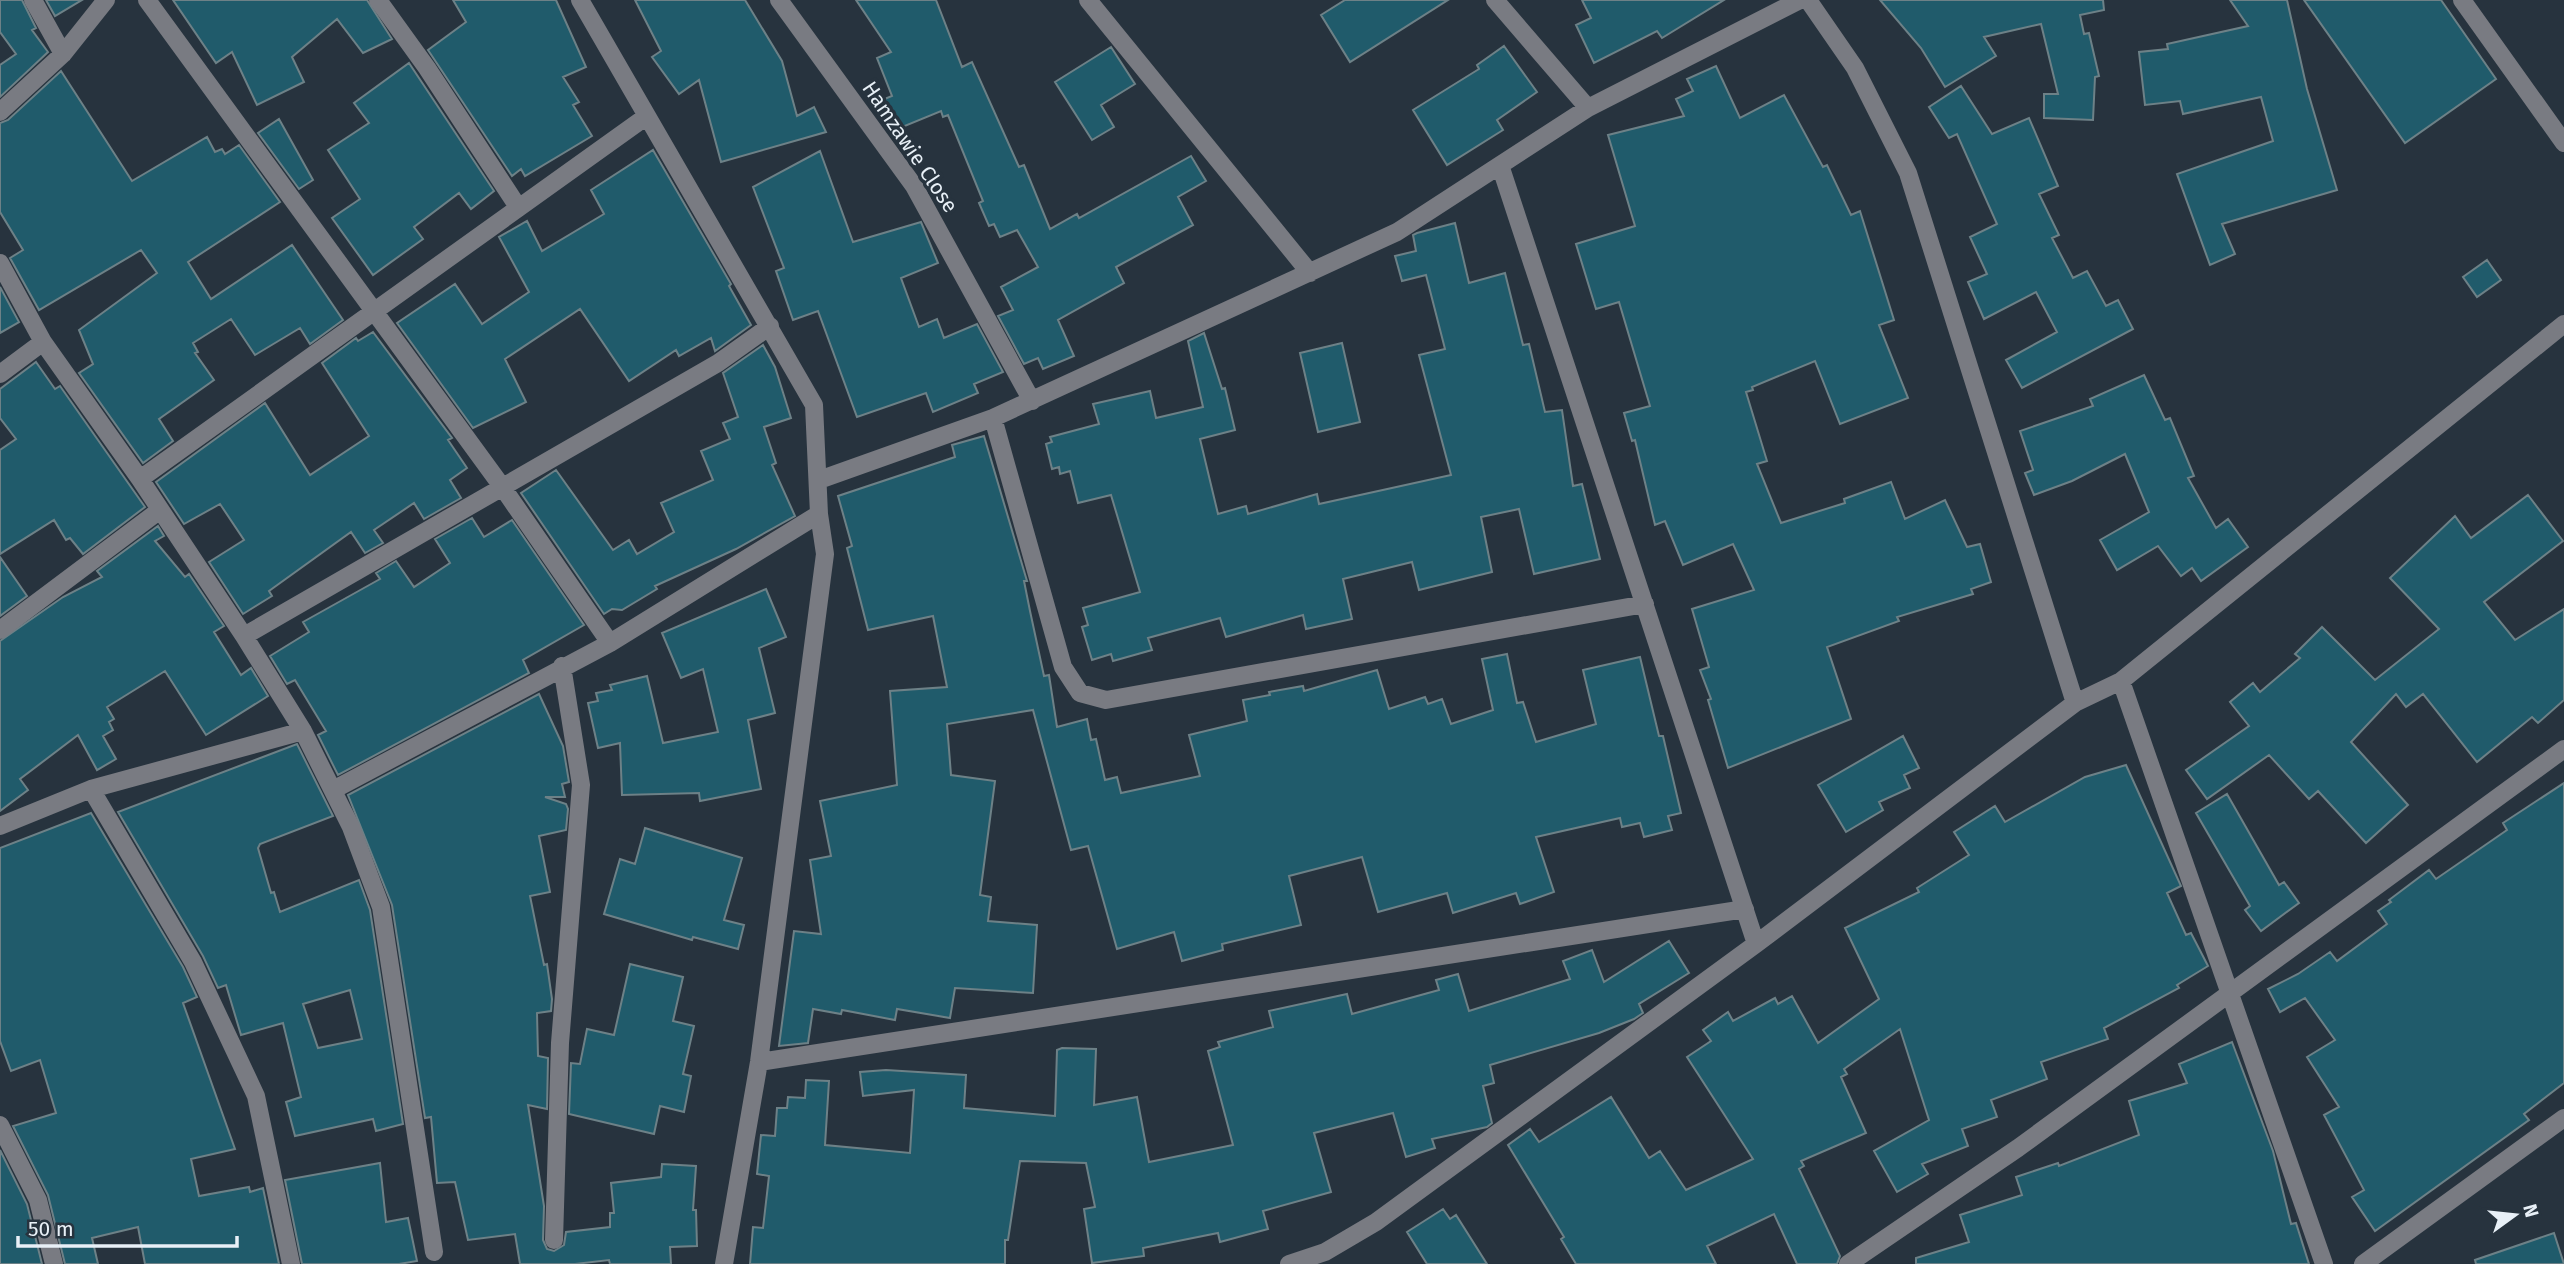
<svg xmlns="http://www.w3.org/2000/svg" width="2564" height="1264" font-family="'Fira Sans',sans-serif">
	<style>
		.building { fill: #205b6b; stroke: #6d8187; stroke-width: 2; fill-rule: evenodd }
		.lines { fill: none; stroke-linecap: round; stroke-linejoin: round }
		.minor { stroke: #797b82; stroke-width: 18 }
		.labels { text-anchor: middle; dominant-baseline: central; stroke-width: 7; stroke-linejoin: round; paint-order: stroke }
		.street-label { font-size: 21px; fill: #e8f0f7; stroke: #27333e }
	</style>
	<rect width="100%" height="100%" fill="#27333e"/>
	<path class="building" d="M0,0H22L36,28L32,30L48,52L0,97V65L16,54L0,32Z
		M46,0H82L55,16Z
		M173,0H367L392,39L363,53L337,19L292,57L304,82L257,105L232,52L216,63Z
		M453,0H556L586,67L563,77L579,102L573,105L592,136L525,176L521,169L512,176L428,50L466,22Z
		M635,0H745L782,61L797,116L814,107L826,132L721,162L699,80L679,94L652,57L661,51Z
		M856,0H936L962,67L972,62L1019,167L1024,165L1050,229L1077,214L1079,218L1191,156L1206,181L1178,197L1193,225L1116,267L1124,283L1058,320L1074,356L1043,369L1038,358L1024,364L998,316L1013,310L1001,287L1038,267L1017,230L1000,237L994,224L989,226L979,203L983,201L948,115L943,117L941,111L895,130L882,100L892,96L877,58L891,52Z
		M1345,0H1448L1350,62L1321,15Z
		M1582,0H1724L1662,38L1657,31L1594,63L1576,25L1591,18Z
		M1880,0H2103L2104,10L2080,15L2084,34L2089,33L2099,76L2095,77L2093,120L2044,118V94H2058L2041,24L1984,37L1996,56L1945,87L1921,48Z
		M2230,0H2287L2307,89L2337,190L2222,224L2235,254L2210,265L2177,174L2273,141L2261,97L2183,114L2180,101L2145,105L2139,52L2168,49L2167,44L2248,26Z
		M2304,0H2441L2496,79L2405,143Z
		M1504,46L1537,92L1497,120L1503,130L1447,165L1413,110L1479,69L1477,65Z
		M1111,47L1135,84L1101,105L1114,127L1092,140L1055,82Z
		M409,63L494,191L471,209L459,193L414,227L423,239L373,275L332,218L360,199L328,150L369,123L354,103Z
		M1716,66L1740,118L1784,95L1823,167L1827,165L1851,215L1860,211L1894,320L1879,325L1908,398L1840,424L1815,361L1752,387L1753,390L1746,392L1767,461L1757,464L1781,523L1845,503L1844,499L1891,482L1905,519L1945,500L1967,547L1980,544L1991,582L1971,589L1973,594L1897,617L1899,621L1827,647L1851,719L1728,768L1708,700L1711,699L1700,670L1709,667L1692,609L1754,590L1733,544L1683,565L1665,521L1655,525L1635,440L1632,441L1624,413L1650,406L1619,302L1596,309L1576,244L1635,226L1608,135L1684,116L1676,99L1693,91L1687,79Z
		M61,71L132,181L207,137L215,152L222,149L225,154L239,145L280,202L188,262L211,299L292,245L343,320L310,344L300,328L255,355L231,319L193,343L198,352L195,353L214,380L159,419L173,441L143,463L79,373L93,364L79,330L157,273L141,250L39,310L10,258L23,250L0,212V123L8,120Z
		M1961,86L1992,134L2029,118L2058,186L2039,194L2059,235L2052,238L2073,278L2087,271L2106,306L2118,300L2133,329L2022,388L2006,360L2057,332L2036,292L1984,319L1968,282L1987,274L1970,237L1997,224L1957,134L1949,138L1929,107Z
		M279,119L313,180L299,189L258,133Z
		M653,150L731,284L729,286L751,325L715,351L711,338L679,356L676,350L629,381L580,309L505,359L526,402L473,428L397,323L455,284L482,324L529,292L499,237L527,221L542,251L604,214L591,190Z
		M820,151L853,242L921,222L938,263L901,278L919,327L937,319L944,338L977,324L1003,372L974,384L978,393L933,412L926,393L857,417L818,311L793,320L776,271L784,268L753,187Z
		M1455,223L1469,283L1505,273L1523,345L1529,344L1545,412L1562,410L1573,486L1582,484L1600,559L1534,574L1519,509L1481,517L1492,572L1419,590L1412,562L1343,579L1352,619L1306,629L1303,615L1226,637L1220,618L1148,638L1152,650L1113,661L1111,654L1092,660L1082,627L1088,625L1083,608L1140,592L1111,495L1078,503L1070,471L1060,474L1059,467L1052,469L1046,444L1052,442L1050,437L1099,424L1093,404L1150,391L1156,418L1203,407L1188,341L1204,333L1222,389L1225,388L1235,430L1200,439L1218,514L1246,506L1248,514L1317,494L1319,504L1451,475L1419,355L1445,349L1426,275L1402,281L1395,256L1416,251L1413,235L1417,233Z
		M2487,260L2501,280L2477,297L2463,277Z
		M0,287L19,322L0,333Z
		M373,332L452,438L448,440L467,468L450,480L461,498L424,519L414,503L374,530L383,543L365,553L351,532L269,591L272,596L243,614L209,562L244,540L220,504L184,524L156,482L265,403L310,475L369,436L322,363L356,338L358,341Z
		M1342,343L1360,422L1318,432L1300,353Z
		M763,345L775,367L791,418L764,427L776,463L772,465L795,516L736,549L655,586L657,589L622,610L612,609L604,614L521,493L556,470L613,550L629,540L637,554L674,532L661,503L713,480L701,451L730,439L723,423L738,417L723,373Z
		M36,362L55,389L60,386L145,507L83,554L70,538L66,540L54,520L0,554V450L16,439L0,418V389Z
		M2144,375L2165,420L2170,418L2194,476L2188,478L2216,528L2228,519L2248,547L2201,581L2192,568L2181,576L2158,546L2117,570L2100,540L2149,512L2125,454L2072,481L2034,495L2025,473L2033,470L2020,431L2093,406L2090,399Z
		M984,436L1027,581H1024L1030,611L1044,676L1049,675L1057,727L1087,719L1091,740L1096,739L1105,780L1117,777L1121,793L1200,776L1189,735L1247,721L1243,700L1270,695L1269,692L1303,686L1304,691L1377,670L1389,709L1425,697L1428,704L1442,699L1451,724L1493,710L1482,659L1507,654L1517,703L1523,702L1536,742L1596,724L1583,670L1640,657L1659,736H1663L1681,813L1668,816L1672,830L1644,837L1640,823L1622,827L1620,818L1536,837L1554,892L1520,904L1516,893L1453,913L1447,893L1378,912L1362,857L1289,876L1301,925L1222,944L1223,950L1182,961L1174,932L1117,949L1088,846L1071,850L1033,710L947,724L951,775L995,781L980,895L991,897L988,921L1037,925L1033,993L955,988L950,1018L897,1009L895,1020L842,1010L841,1014L813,1009L808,1043L779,1046L794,931L821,934L810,860L831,856L820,801L897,785L890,691L947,687L933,616L868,630L847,548L852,546L838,496L955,457L952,445Z
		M2528,495L2563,541L2484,602L2515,640L2564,609V700L2538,723L2532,717L2477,762L2423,694L2406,707L2396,694L2351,742L2408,805L2366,843L2318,791L2309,799L2269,755L2207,799L2186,770L2249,726L2230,702L2253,683L2260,692L2300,658L2295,654L2322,627L2375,680L2439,629L2390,578L2455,516L2471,538Z
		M472,518L484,537L512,520L584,625L523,660L529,673L338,775L318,735L326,731L295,680L287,684L270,656L309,632L303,622L380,579L376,573L396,561L414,587L450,563L435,539Z
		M158,526L164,536L155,541L185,577L189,574L224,626L214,632L241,675L251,668L268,696L206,735L165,671L107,707L114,719L109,722L113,730L103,736L116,759L97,770L78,735L20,779L28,790L0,811V641L63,597L102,577L97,571Z
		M0,557L27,596L0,616Z
		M766,589L786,637L759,648L775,713L748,720L761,789L700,801L699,793L622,795L620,743L598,748L588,703L598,701L596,693L612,690L610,685L647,676L663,743L718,732L703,669L681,678L662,633Z
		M539,694L563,746L569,782L562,784L565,797H545L566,804L568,809L566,830L539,836L550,892L530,896L544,965L547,964L552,999L551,1011L537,1013L538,1056L548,1058L547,1109L528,1105L544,1206L543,1240L547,1249L554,1251L564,1245L566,1232L610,1227V1213H614L611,1183L661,1177L662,1164L696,1166L693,1210H696L697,1246L670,1247L671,1264H610L609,1260L575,1264H520L515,1234L468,1240L455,1182L437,1183L431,1117L425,1118L392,905L348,795Z
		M1903,736L1919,768L1904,775L1910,788L1879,802L1883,810L1846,832L1818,785Z
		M297,744L333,816L260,844L258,848L271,893L274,892L280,912L359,880L370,910L403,1124L376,1131L373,1119L295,1136L286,1102L301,1097L283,1023L241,1035L226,985L218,988L203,956L118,812ZM350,990L362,1039L318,1048L303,1004Z
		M2126,765L2181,886L2167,893L2186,935L2191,933L2208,966L2177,985L2179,988L2104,1028L2108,1039L2041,1062L2047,1079L1991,1100L1997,1117L1962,1129L1968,1146L1922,1164L1928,1174L1897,1192L1874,1151L1929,1120L1900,1029L1844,1069L1847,1074L1841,1077L1866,1133L1801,1161L1804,1166L1799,1169L1840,1256L1837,1264H1797L1774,1214L1707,1246L1716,1264H1576L1561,1239L1564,1237L1508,1145L1530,1129L1539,1142L1611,1097L1649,1158L1660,1151L1686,1190L1753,1159L1687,1057L1711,1041L1703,1030L1728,1012L1733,1021L1775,998L1778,1004L1792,996L1818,1043L1879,999L1845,928L1919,892L1917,888L1969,855L1954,832L1995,806L2005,822L2085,777Z
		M2564,783V1083L2524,1114L2529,1120L2375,1231L2352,1197L2364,1190L2324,1115L2339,1107L2307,1057L2335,1040L2305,998L2280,1012L2268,989L2298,974L2330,952L2337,961L2387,924L2378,911L2391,902L2389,900L2429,870L2436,879L2507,830L2503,823Z
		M2227,794L2279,885L2284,882L2299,903L2261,931L2245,910L2250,906L2196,813Z
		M91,813L183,967L197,997L183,1003L235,1149L191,1159L199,1196L249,1187L250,1192L263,1188L279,1264H145L138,1227L92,1238L98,1264H65L48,1195L13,1126L56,1113L40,1060L11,1071L0,1041V848Z
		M645,828L742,858L724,920L744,925L738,949L693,937L692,940L604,914L620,859L635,864Z
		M1669,941L1689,973L1639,1004L1643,1013L1634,1019L1599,1033L1490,1065L1494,1083L1483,1086L1492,1123L1487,1127L1432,1139L1435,1148L1406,1157L1393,1113L1314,1133L1331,1192L1263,1211L1268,1229L1220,1242L1218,1233L1143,1248L1144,1256L1092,1263L1084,1209L1095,1207L1086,1163L1020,1161L1008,1240H1005V1264H750L753,1227L763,1228L769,1176L757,1174L761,1135L775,1136L777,1108H787L788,1097L805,1098L806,1080L829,1081L825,1145L910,1153L914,1090L863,1096L860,1072L886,1070L966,1075L964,1108L1055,1116L1057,1050L1062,1048L1096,1049L1094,1105L1137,1097L1149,1162L1233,1145L1208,1051L1220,1047L1218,1042L1273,1027L1269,1011L1347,994L1352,1014L1439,990L1436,980L1458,974L1469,1011L1570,979L1563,961L1592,950L1604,982Z
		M630,964L683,977L673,1021L694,1026L683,1074L691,1076L684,1112L660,1106L654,1134L569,1114L571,1063L580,1064L587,1029L614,1035Z
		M2232,1042L2273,1151L2291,1224L2296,1223L2309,1264H1916V1258L1969,1242L1960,1215L2022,1195L2016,1177L2058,1163L2059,1166L2139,1135L2129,1101L2187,1083L2179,1064Z
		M0,1150L27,1204L42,1264H0Z
		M380,1163L386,1222L408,1218L417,1261L399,1264H302L285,1180Z
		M1443,1209L1450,1219L1456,1215L1487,1264H1427L1407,1232Z
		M2554,1233L2564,1264H2476L2475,1260Z"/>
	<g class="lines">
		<path class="minor" d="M33,0L63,54
			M147,0L503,488L610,643
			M378,0L427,68L518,207
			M580,0L814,405L819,514L825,554L759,1062L724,1264
			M779,0L914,186L1032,401
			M1088,0L1310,273
			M1495,0L1588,108
			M1808,0L1855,68L1908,173L2075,703
			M2462,0L2564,143
			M0,112L63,54L106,0
			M1500,165L1756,944
			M0,263L43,342L140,479L244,636L303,731L351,827L381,907L434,1252
			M0,374L43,342
			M993,418L1063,667L1080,693L1106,700L1645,604
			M140,479L647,116
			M819,480L993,418L1397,232L1588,108L1800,0
			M0,630L160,510
			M244,636L718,363L770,326
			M2121,681L2324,1264
			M91,789L193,962L256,1096L291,1264
			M333,790L610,643L819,514
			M0,826L91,789L303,731
			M759,1062L1745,909
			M0,1125L38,1200L54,1264
			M554,1240L560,1043L581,785L562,666
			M1289,1264L1325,1252L1376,1222L1756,944L2075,703L2121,681L2564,324
			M1848,1264L2018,1148L2564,749
			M2363,1264L2564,1118"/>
	</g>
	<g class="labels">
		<g class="street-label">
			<text transform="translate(910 147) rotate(56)">Hamzawie Close</text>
		</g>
	</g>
	<g transform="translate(2515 1215) rotate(75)" stroke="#27333e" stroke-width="5" paint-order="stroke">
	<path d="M0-5L12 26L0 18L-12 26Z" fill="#e8f0f7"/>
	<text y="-10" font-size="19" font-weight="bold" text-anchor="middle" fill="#e8f0f7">N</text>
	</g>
	<path d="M18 1236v10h219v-10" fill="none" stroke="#e8f0f7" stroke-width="3.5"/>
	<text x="28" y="1236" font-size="21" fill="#e8f0f7" stroke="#27333e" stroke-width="5" paint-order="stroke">50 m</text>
</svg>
